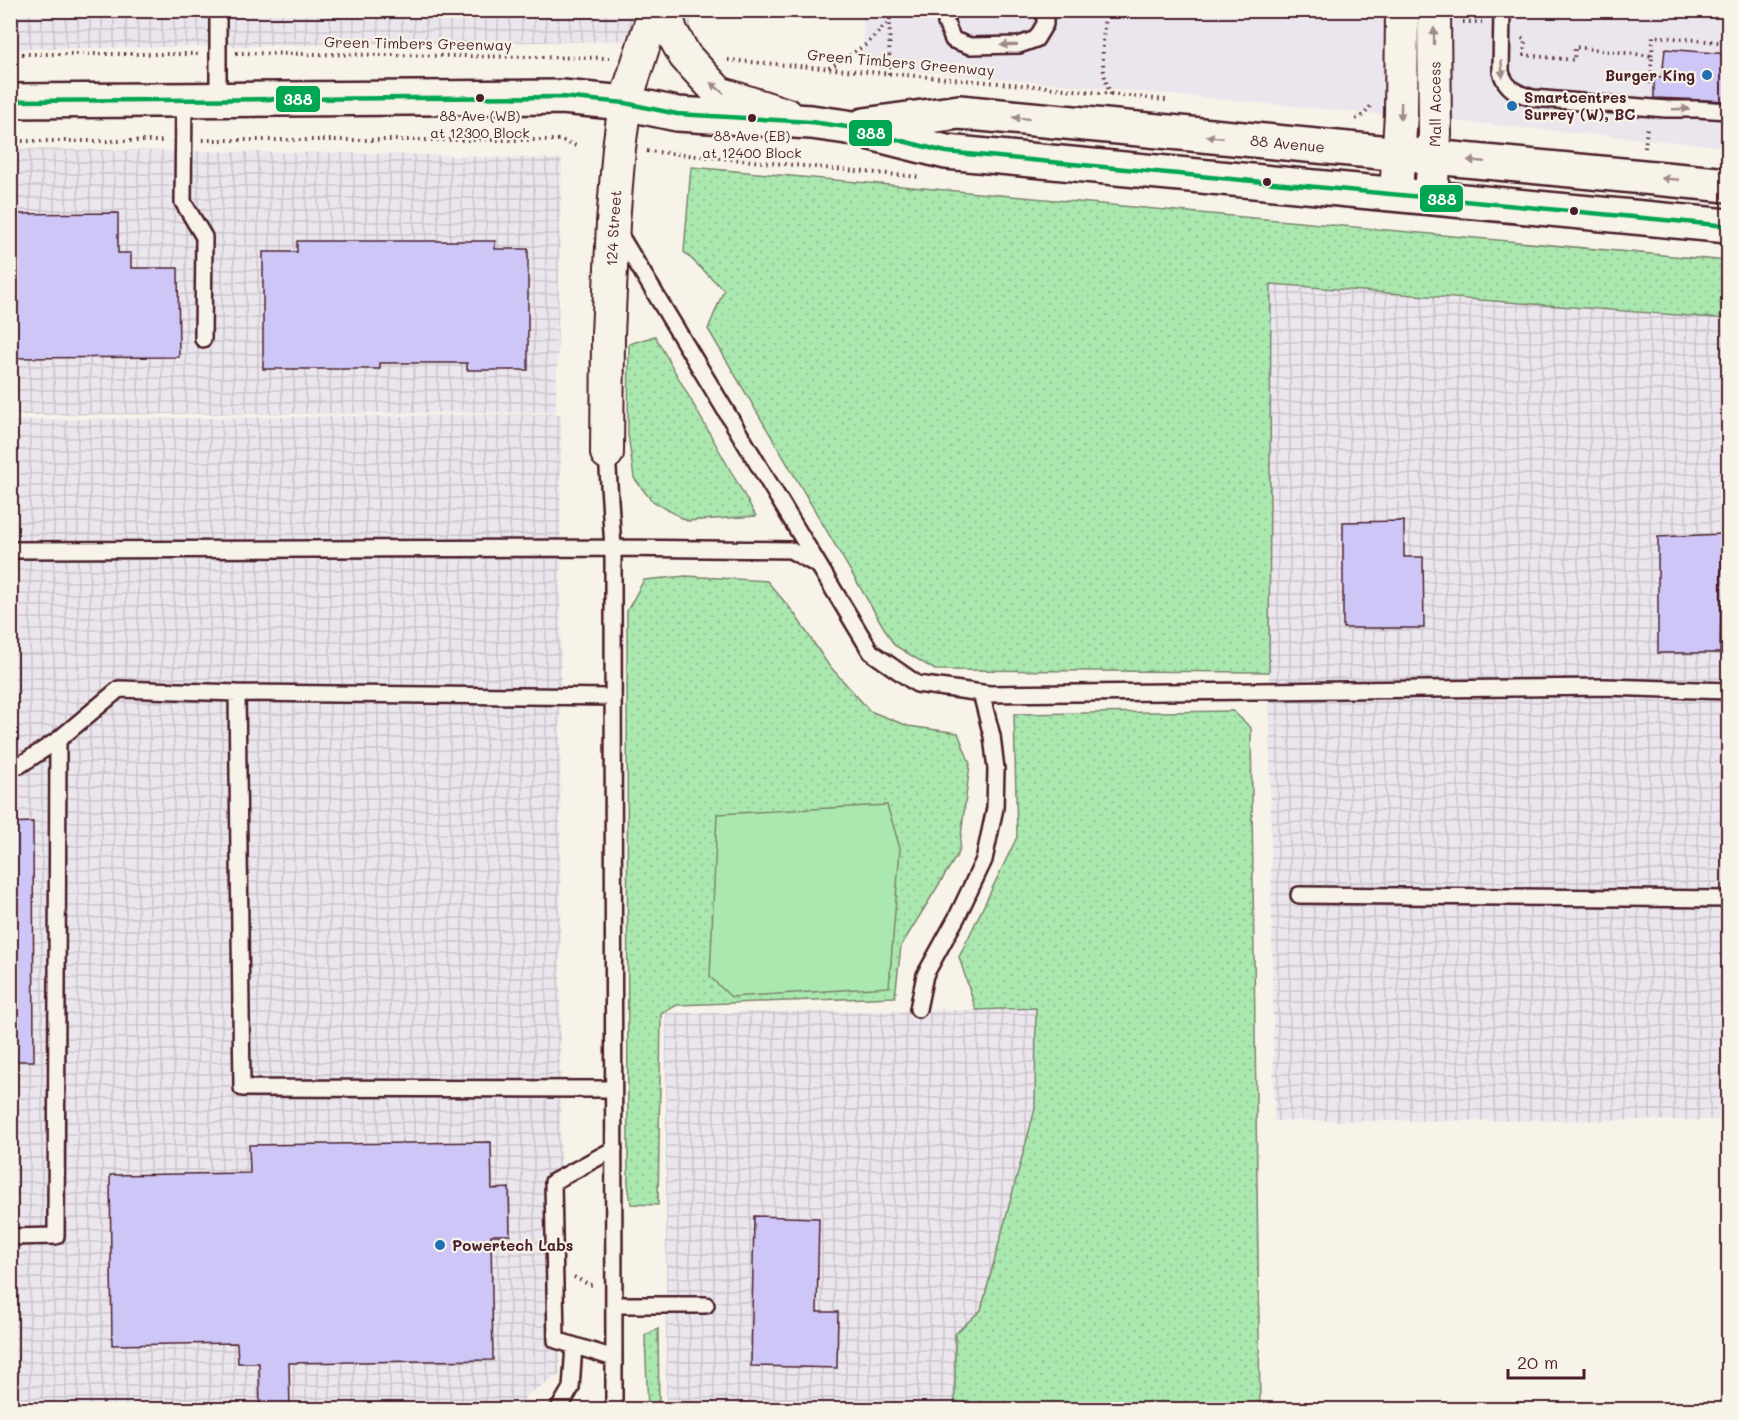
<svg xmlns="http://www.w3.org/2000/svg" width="1739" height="1420" font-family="Mali,sans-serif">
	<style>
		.built { fill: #ebe6ed }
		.industrial { fill: url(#industrial-grid) }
		.grass { fill: url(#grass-dots); stroke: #7a846d; stroke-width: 1.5 }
		.pitch { fill: #aae8af; stroke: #7a846d; stroke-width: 1.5 }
		.building { fill: #cfc6f8; stroke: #4a1f2b; stroke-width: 1.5 }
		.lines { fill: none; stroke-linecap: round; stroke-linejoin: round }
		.lane-casing { stroke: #4a1f2b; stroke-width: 20 }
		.street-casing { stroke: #4a1f2b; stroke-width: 36 }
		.secondary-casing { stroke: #4a1f2b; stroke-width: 38 }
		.path { stroke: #4a1f2b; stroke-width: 4; stroke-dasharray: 1.5 4.5; stroke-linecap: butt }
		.lane { stroke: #f7f3e8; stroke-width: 15 }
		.street { stroke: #f7f3e8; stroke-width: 32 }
		.secondary { stroke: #f7f3e8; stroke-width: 33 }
		.bus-1-casing { stroke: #f7f3e8; stroke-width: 9 }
		.bus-1 { stroke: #00a651; stroke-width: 4.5 }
		.oneway { fill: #a0898a }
		.poi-dot { fill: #1f6fb2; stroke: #f7f3e8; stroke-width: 2 }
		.bus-dot { fill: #4a1f2b; stroke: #f7f3e8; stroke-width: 2 }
		.labels { text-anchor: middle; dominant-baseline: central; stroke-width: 4.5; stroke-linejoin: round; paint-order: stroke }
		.bus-label { font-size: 14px; fill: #4a1f2b; stroke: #f7f3e8 }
		.street-label { font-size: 15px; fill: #4a1f2b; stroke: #f7f3e8 }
		.poi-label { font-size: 15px; font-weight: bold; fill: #4a1f2b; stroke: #f7f3e8; text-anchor: start }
		.line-badge { stroke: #f7f3e8; stroke-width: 2 }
		.badge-label { font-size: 16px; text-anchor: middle; font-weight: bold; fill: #fff }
	</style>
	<defs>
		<pattern id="industrial-grid" width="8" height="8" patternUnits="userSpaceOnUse" patternTransform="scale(1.5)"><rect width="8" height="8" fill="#ebe6ed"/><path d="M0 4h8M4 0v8" fill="none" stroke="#cbc5cb"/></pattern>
		<pattern id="grass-dots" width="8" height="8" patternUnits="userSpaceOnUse" patternTransform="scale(1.5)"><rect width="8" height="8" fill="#aae8af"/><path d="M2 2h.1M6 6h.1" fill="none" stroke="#94c797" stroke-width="1.8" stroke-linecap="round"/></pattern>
	</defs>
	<rect width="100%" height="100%" fill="#f7f3e8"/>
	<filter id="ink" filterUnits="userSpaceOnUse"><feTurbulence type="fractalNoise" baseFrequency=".0167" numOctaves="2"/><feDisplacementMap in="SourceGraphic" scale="12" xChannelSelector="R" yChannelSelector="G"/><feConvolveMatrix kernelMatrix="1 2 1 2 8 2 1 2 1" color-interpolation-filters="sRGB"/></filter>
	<g filter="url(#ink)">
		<path class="built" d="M863,11H1728V147L864,66Z"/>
		<path class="industrial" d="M690,10L692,40L11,49L10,11Z
			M10,149L362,153L562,159L556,412L11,415Z
			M1271,284L1728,319V1120L1274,1121L1269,672Z
			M561,414L560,1375L525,1396V1409H11L10,420Z
			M1036,1008L1035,1109L981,1310L955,1334V1409H666V1013L976,1010Z"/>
		<path class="grass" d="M691,167L1728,261V319L1271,284L1269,672L935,670L894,645L708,329L724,290L684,252Z
			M655,336L756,516L687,521L651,500L634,478L628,434L629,344Z
			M686,576L767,581L794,613L827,663L870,711L908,726L958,733L970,764L959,852L901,946L895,997L677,1005L661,1014L658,1205L631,1204L628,1184L627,611L644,580Z
			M1233,711L1251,728L1260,1409H955V1334L981,1310L1035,1109L1036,1008L976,1010L959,957L1017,837L1014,714Z
			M658,1329L659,1409H648L645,1335Z"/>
		<path class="pitch" d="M887,805L900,848L889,987L731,997L710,977L717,814Z"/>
		<path class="building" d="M1665,49L1728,54V101L1654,98V76L1662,77Z
			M118,213V253H131V268H178L179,357L10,358V214Z
			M297,241H495V249H528V370H467V363H380V369H263V252H297Z
			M1404,521V557H1423L1424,628H1343V522Z
			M1722,534L1720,653H1658V537Z
			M33,822L34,1061H10V823Z
			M491,1142L492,1189L509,1188L510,1235H491L493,1360L289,1363L290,1410H260L259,1363H238L237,1343L112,1345L110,1175L250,1173L249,1145Z
			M754,1216L819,1218L817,1312H838L837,1368L751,1366Z"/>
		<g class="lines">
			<g class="lane-casing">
				<path id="lane" d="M218,10V100
					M946,10V23L953,40L970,46L1019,45L1036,39L1045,24V10
					M1502,10L1501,72C1506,89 1518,94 1533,98L1666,109H1697L1728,111
					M184,101L183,202L204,237L203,339
					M618,232L871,652L917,684L989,694L1606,687L1728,691
					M607,453L613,548L614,1410
					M10,550L613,548L790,550L819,566
					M613,697L237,693L242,1088L613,1089
					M10,766L20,765L58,740L119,689L237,693
					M1299,895L1728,899
					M918,1009L925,975L957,917L984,860L995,808L996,769L992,736L981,693
					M614,1149L553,1182L556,1340L614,1358
					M10,1237L56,1236L58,740
					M614,1305H706
					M558,1410L571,1388L574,1346"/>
			</g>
			<g class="street-casing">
				<g id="street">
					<path d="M665,10L671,31L685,56L719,93L787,115"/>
					<path d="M1396,194L1401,114L1402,10"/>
					<path id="s1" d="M1431,197L1435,133L1434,10"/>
					<path id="s2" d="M607,453L608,335L613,223L619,148L625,103L655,10"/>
				</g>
			</g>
			<g class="secondary-casing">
				<g id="secondary">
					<path d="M10,101L562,97L625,103L677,114L811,122L847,127L946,152L1728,226"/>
					<path id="s3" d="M864,125L959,112L1728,185"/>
				</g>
			</g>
			<path class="path" d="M1105,10C1104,38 1098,70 1111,94
				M1463,22H1482
				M1522,38L1525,40L1524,55L1574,60L1575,47L1652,56L1650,87
				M236,53L609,58
				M10,54H198
				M1652,56L1653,36L1728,43
				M728,60L1046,87L1166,100
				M829,68L867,44L890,20
				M889,74L890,10
				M1356,119L1364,115L1372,104
				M203,140H561L579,147
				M10,141H166
				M1645,148L1647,128
				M647,151L919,177
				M574,1277L590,1285L594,1284"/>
			<use href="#lane" class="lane"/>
			<use href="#street" class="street"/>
			<use href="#secondary" class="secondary"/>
			<g class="bus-1-casing">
				<path id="bus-1" d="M10,101L562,97L625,103L677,114L811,122L847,127L946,152L1728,226"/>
			</g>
			<use href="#bus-1" class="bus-1"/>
		</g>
		<defs><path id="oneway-solid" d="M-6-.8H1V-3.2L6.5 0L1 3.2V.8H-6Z" transform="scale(1.5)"/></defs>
		<g class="oneway">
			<use href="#oneway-solid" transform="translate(1434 36) rotate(-90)"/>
			<use href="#oneway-solid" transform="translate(1009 45) rotate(179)"/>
			<use href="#oneway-solid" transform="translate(1502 69) rotate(85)"/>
			<use href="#oneway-solid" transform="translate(717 88) rotate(-141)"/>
			<use href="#oneway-solid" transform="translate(1681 109) rotate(-2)"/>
			<use href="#oneway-solid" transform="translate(1401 111) rotate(91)"/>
			<use href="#oneway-solid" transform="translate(1021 118) rotate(-174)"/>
			<use href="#oneway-solid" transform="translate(1215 137) rotate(-174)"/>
			<use href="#oneway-solid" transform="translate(1476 161) rotate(-175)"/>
			<use href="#oneway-solid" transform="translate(1670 179) rotate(-175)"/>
		</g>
	</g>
	<g class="poi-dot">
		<circle cx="1707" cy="75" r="6"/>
		<circle cx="1512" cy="106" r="6"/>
		<circle cx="440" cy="1245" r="6"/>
	</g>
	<g class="bus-dot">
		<circle cx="480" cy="98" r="5"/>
		<circle cx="752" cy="118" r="5"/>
		<circle cx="1267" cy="182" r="5"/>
		<circle cx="1574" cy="211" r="5"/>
	</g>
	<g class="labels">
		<g class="bus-label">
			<text x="480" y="115">88 Ave (WB)<tspan x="480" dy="17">at 12300 Block</tspan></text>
			<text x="752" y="135">88 Ave (EB)<tspan x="752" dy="17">at 12400 Block</tspan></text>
		</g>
		<g class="street-label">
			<text transform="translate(418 43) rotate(1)">Green Timbers Greenway</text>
			<text transform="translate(901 62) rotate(5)">Green Timbers Greenway</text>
			<text stroke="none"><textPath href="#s1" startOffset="93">Mall Access</textPath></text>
			<text stroke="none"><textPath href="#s3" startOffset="426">88 Avenue</textPath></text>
			<text stroke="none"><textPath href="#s2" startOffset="225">124 Street</textPath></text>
		</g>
		<g class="poi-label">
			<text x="1695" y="75" text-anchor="end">Burger King</text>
			<text x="1524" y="97">Smartcentres<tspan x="1524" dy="17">Surrey (W), BC</tspan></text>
			<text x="452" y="1245">Powertech Labs</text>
		</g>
	</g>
	<g class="line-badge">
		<rect x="275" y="85" width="46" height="28" rx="6" fill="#00a651"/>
		<rect x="848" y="119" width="45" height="28" rx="6" fill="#00a651"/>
		<rect x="1419" y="184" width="45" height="29" rx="6" fill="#00a651"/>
	</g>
	<g class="badge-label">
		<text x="298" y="105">388</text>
		<text x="871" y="139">388</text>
		<text x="1442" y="205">388</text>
	</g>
	<rect width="1739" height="1420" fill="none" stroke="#f7f3e8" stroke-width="36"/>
	<rect x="18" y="18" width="1703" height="1384" fill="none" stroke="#4a1f2b" stroke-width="2" filter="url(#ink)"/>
	<path d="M1508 1369v9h76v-9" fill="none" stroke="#4a1f2b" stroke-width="3"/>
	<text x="1517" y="1369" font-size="18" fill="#4a1f2b" stroke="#f7f3e8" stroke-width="4.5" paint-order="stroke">20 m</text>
</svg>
